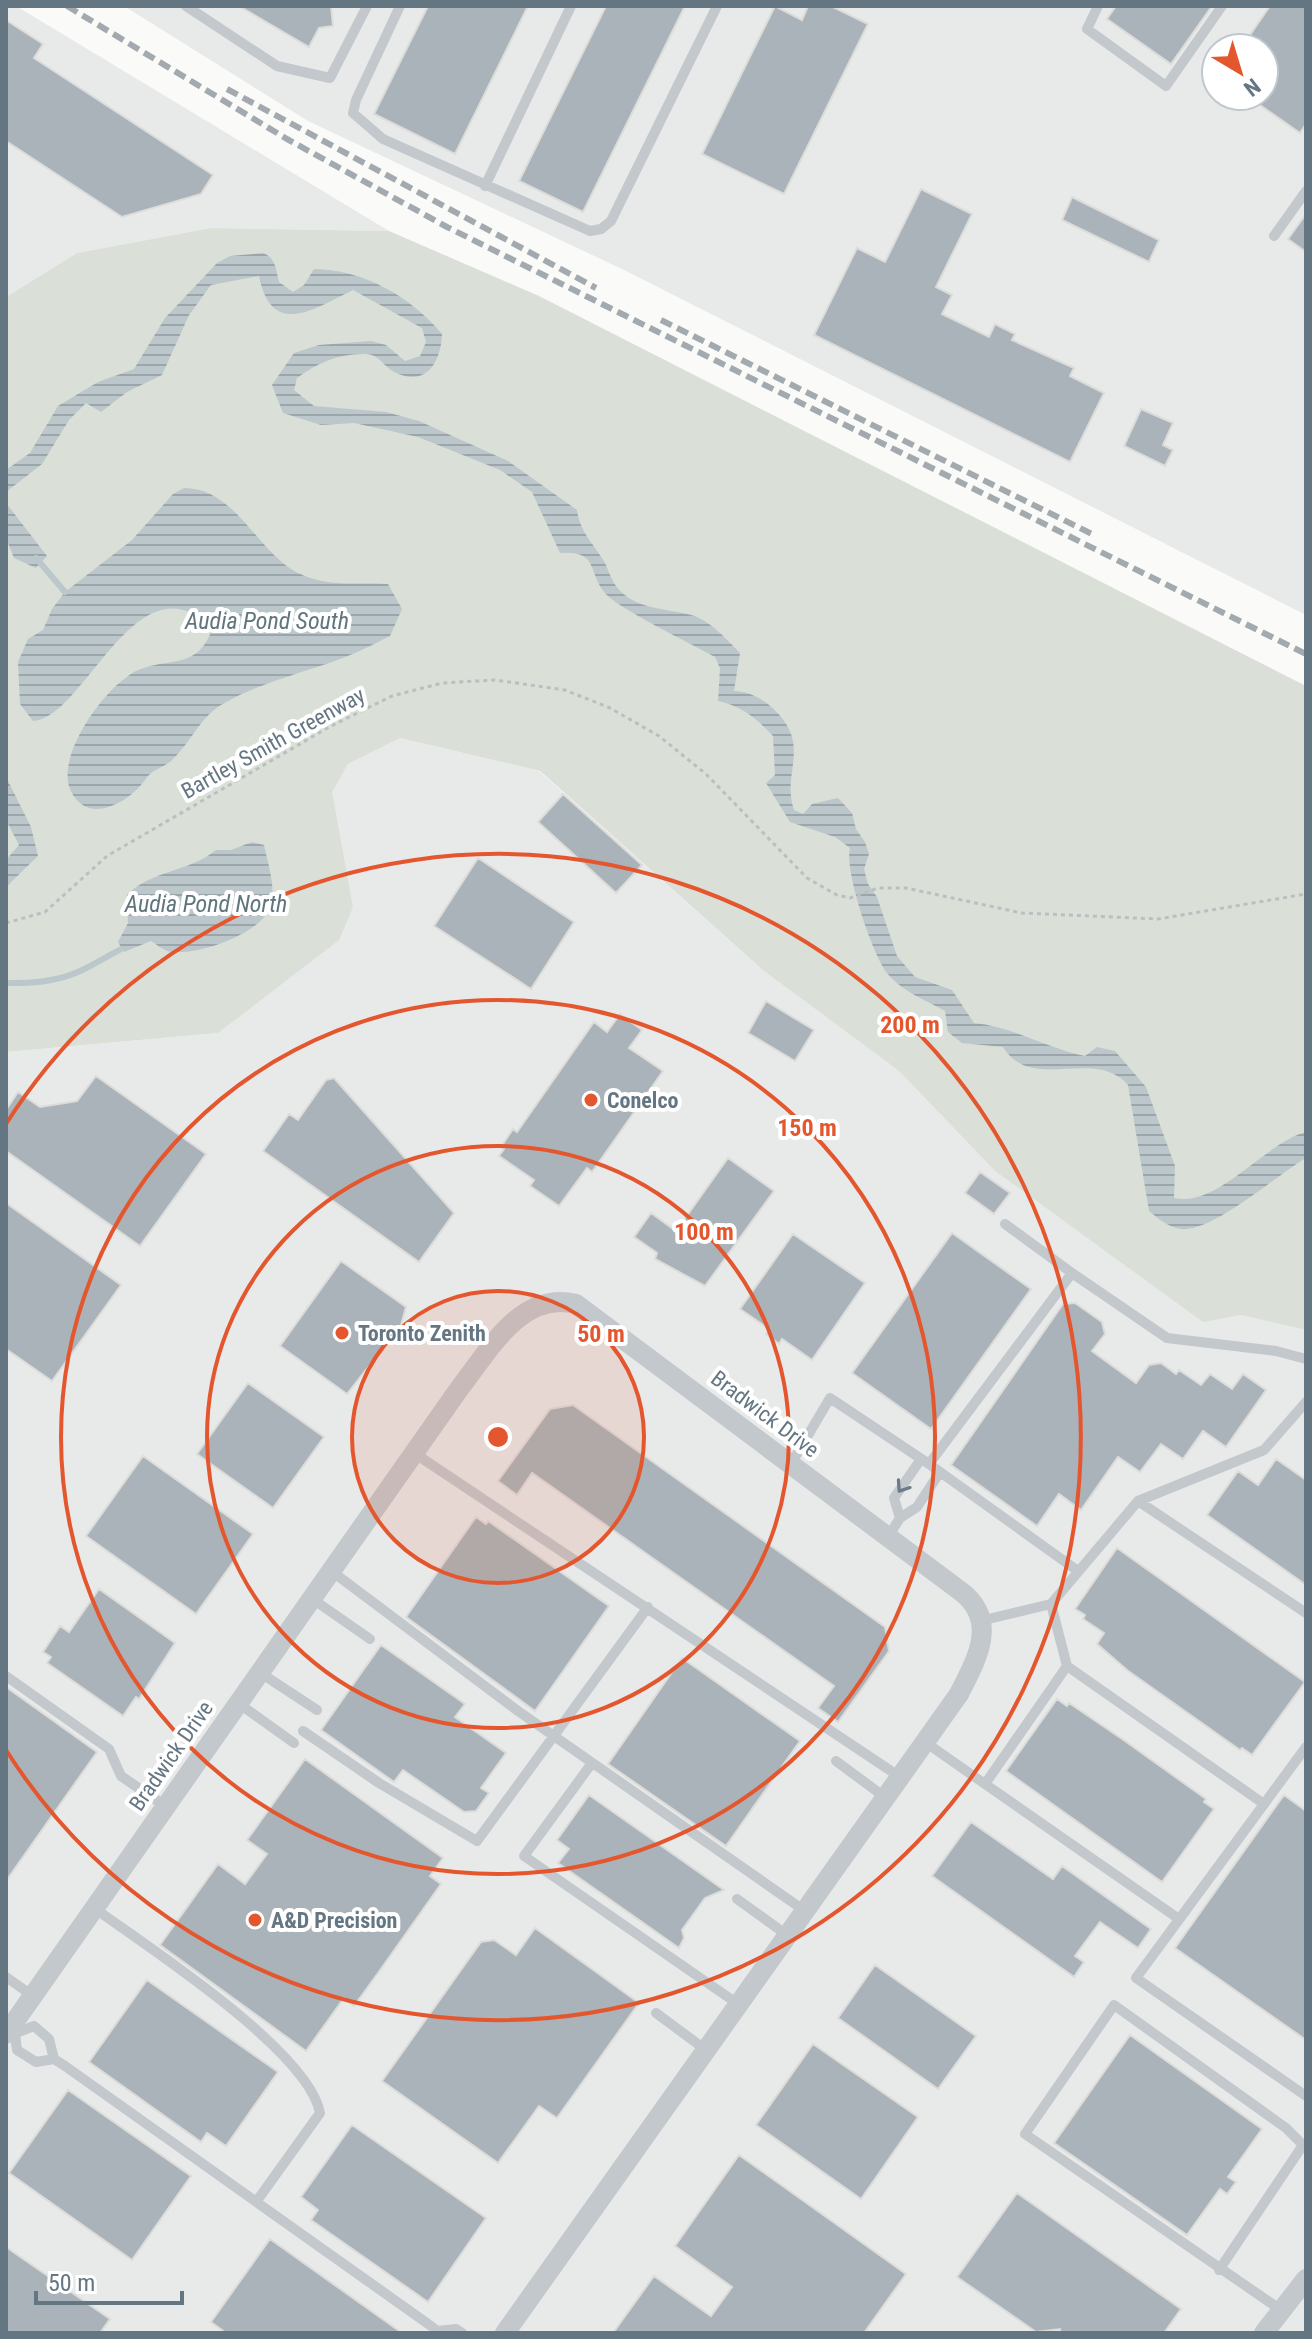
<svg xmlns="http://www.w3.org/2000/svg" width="1312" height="2339" font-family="'Roboto Condensed',sans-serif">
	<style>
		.built { fill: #e8e9e9; fill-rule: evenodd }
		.green { fill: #dadfd7 }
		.water { fill: url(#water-rules) }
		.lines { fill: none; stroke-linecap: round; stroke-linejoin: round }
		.stream { stroke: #bbc7cb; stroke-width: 6 }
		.building { fill: #aab3b9; stroke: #dcdcda; stroke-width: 2 }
		.path { stroke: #bbbfc2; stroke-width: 3; stroke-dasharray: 4 4; stroke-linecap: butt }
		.service { stroke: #c3c8cc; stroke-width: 10 }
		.minor { stroke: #c3c8cc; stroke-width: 20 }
		.rail { stroke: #a2aab0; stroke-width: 6; stroke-dasharray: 12 6; stroke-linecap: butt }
		.oneway { stroke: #6a7a87 }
		.ring { fill: none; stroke: #e4572e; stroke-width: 4 }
		.poi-dot { fill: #e4572e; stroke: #fff; stroke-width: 3 }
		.labels { text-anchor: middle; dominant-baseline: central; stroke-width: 8; stroke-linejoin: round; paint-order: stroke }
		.street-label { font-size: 22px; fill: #657683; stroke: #fff }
		.poi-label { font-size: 22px; font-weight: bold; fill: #657683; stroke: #fff; text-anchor: start }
		.water-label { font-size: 24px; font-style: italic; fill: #60757c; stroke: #fff }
		.centre { fill: #e4572e; stroke: #fff; stroke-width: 4 }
		.ring-label { font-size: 24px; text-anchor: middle; font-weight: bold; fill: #e4572e; stroke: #fff; stroke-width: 8; stroke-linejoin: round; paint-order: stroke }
	</style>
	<defs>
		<pattern id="water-rules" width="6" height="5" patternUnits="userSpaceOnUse" patternTransform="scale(2)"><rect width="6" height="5" fill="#bbc7cb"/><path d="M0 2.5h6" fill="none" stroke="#9ca6aa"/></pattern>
	</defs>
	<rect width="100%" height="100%" fill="#fafaf8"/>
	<path class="built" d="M6,6H16L389,231L211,228L77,253L6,297Z
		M124,6H1306V615L624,270L308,121ZM1216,48H1264V96H1216Z
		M400,738L539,771L764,971L899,1071L995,1171L1203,1321L1241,1315L1306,1330V2333H6V1052L218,1033L353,907L331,792L348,764Z"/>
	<path class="green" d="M211,228L389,231L539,296L1306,686V1330L1241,1315L1203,1322L995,1171L899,1071L764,971L540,771L400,738L348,764L332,792L353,907L339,940L218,1033L6,1052V297L77,253Z"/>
	<path class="water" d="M263,253C276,258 276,270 279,282L293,292L304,285L314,269C364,270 410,296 442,334C441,364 424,390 391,370C382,364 378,354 366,354C339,353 317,363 297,378L294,390L314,406L386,412L419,421L508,461L577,510C580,531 591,541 602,558C608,567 610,578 616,586C634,610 666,608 691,615C710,620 727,640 740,653L734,691C759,691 788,716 793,741C797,766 785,783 794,810L803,814L812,804L838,798L852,813L856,829L865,842L869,854L864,869L868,884L877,897L897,956L915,977L952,990L974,1023C1014,1027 1046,1048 1085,1056L1097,1047L1115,1051L1146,1087L1175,1166L1174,1198C1218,1208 1264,1143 1306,1132V1158C1278,1174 1212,1233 1181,1229C1168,1227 1159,1219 1149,1211L1128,1085C1094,1046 1032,1094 1003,1047L962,1043L948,1032L945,1011C926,1000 901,991 887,973C872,953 844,870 850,848L835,837L790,822L766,783L775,775L773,736C757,719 742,706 718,701L720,668L715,657C694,645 617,608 605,593C587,571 599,550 560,553L532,492L500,470L418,437L354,423L321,425L283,413L272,385L294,353L319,345L371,341L386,345L405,361L420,356L426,342L422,328L353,290C315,308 272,340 259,276L211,285L189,315L162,375L127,392L101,412L86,403L69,420L42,464L6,492V470L30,453L58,406L98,382L134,369L165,318L217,263L230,256Z
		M184,488C235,488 255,549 296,572C326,588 356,582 388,584L402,609L390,636C374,644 357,653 340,659C300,674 258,683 221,705C200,718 191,742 173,759C167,766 154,769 148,776C140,788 126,801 111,806C93,814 75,806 69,786C59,752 103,691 131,674C162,655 195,673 211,632C205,621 196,613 183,610C123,594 78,719 33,721L20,704L18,662L28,639L43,630L52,609L65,592L132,540L173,494Z
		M6,503L47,556L36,568L14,558L6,538Z
		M6,777L31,827L38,856L6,887V860L19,845L6,820Z
		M252,842L264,845C268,863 276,888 271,906C262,934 193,958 167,951C162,949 156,944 151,941L124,952L118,942L128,923L127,895C151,870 190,872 216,850H231Z"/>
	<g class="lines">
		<path class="stream" d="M36,558L65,592
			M6,983C61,984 75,975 121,949"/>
	</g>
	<path class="building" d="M239,6H331L333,26L319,28L309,47Z
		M428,6H528L455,154L374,114Z
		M606,6H685L583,212L519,181Z
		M775,6L802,20L808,6H831L868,24L784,194L702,154Z
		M1116,6H1212L1171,64L1107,19Z
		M1270,6H1306V124L1300,133L1247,96H1264V79L1273,66L1264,60V48H1241Z
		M6,20L43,44L34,58L213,175L201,194L122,217L6,141Z
		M921,189L972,214L936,287L952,295L942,314L989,337L995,324L1015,334L1012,340L1074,368L1070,376L1104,393L1070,462L814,335L857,248L885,262Z
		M1072,197L1159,240L1149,262L1062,220Z
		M1306,214V252L1288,239Z
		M1141,409L1173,423L1163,445L1173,450L1165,466L1124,446Z
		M563,794L642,865L616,893L538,822Z
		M478,858L574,922L531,989L434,926Z
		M766,1001L814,1030L795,1061L748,1033Z
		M620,1014L642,1030L629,1048L663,1071L592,1172L587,1168L559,1206L530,1186L534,1180L499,1156L504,1149L501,1147L513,1129L517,1132L594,1022L607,1032Z
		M96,1076L206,1154L140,1246L6,1151V1110L18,1092L40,1107L77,1101Z
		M334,1078L454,1213L419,1262L263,1151L289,1114L298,1120L326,1080Z
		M728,1158L774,1191L705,1286L655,1259L657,1253L634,1237L651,1213L676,1231Z
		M980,1172L1010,1193L994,1214L965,1193Z
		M6,1203L121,1285L52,1381L6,1349Z
		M952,1233L1031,1289L931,1429L852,1373Z
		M793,1234L865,1283L812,1360L782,1339L779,1344L766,1334L769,1329L740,1309Z
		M341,1261L406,1307L401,1325L347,1394L280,1346Z
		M1075,1303L1102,1322L1105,1334L1092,1351L1136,1383L1149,1365L1161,1363L1176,1374L1179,1370L1201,1385L1210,1374L1232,1389L1243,1374L1266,1390L1226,1447L1203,1431L1183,1459L1161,1444L1140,1472L1118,1457L1081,1510L1059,1494L1037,1526L951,1465L1063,1304Z
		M248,1383L324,1437L273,1508L197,1454Z
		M573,1405L885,1627L889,1651L838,1722L818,1708L834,1686L532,1473L517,1495L498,1481L550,1409Z
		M143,1456L253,1534L196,1614L86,1536Z
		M1276,1459L1306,1480V1585L1207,1515L1238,1471L1258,1485Z
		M476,1517L486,1524L488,1521L609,1606L535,1711L406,1617Z
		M1117,1548L1305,1682L1252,1755L1242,1748L1240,1750L1127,1670L1097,1644L1104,1633L1083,1619L1085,1615L1075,1609Z
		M99,1589L175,1643L139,1699L136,1697L123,1716L47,1663L51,1657L43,1652L60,1626L69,1632Z
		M381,1645L465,1704L455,1717L506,1753L481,1788L489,1793L476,1811L464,1812L403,1770L394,1782L321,1730Z
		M682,1658L800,1741L726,1846L608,1764Z
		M6,1687L97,1752L6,1881Z
		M1057,1699L1067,1706L1069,1703L1125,1741L1206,1799L1204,1802L1214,1809L1162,1882L1006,1771Z
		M305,1759L443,1858L430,1876L441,1884L378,1973L354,2006L344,1998L306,2051L160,1945L218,1864L245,1884L267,1854L247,1840Z
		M589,1795L724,1890L705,1898L682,1930L684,1938L679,1948L558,1863L569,1849L557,1840Z
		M1284,1795L1306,1811V2040L1175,1948Z
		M971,1822L1053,1879L1062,1866L1151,1929L1138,1948L1100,1922L1075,1956L1084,1962L1074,1977L932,1876Z
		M535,1928L639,2003L557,2118L539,2106L498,2163L382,2081L481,1942L494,1940L516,1955Z
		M875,1965L976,2036L938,2089L838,2018Z
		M147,1980L278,2072L226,2146L207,2133L201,2142L89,2062Z
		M1130,2035L1262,2129L1228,2177L1236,2182L1227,2194L1220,2189L1187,2235L1054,2143Z
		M813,2044L918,2117L861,2199L756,2125Z
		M68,2090L191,2176L132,2260L9,2173Z
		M352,2125L486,2218L428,2302L311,2220L318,2210L301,2197Z
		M739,2155L906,2274L864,2333H613L654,2276L711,2316L732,2287L675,2246Z
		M1017,2193L1181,2309L1164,2333H1061L1060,2329L1036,2332L957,2277Z
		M270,2239L402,2333H226L211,2322Z
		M6,2247L110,2319L100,2333H6Z"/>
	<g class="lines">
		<path class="path" d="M6,923L45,912L107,856L331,726L392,696L442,683L495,680L565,690L610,708L659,736L706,774L807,878L837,895L850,898L878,888H906L1022,913L1158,919L1306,894"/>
		<path class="service" d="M186,6L277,66L330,78L367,6
			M400,6L356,100L353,113L383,139L590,231L601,229L611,221L717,6
			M1098,6L1087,29L1166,86L1222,6
			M485,186L571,6
			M1274,236L1306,191
			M1005,1224L1072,1273
			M414,1453L900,1777
			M791,1464L830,1398L929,1464
			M1138,1501L1306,1613
			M900,1518L894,1498L921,1459
			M888,1537L900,1518L917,1507L940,1472
			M330,1570L518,1711L805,1911
			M1078,1571L929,1464L1072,1273L1167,1338L1276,1351L1306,1359
			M311,1598L370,1639
			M1051,1604L1067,1666L1264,1804
			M980,1621L1051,1604L1138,1501L1264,1450L1306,1402
			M259,1672L317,1710
			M6,1676L109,1749L121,1776L165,1806
			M238,1703L294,1743
			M303,1731L379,1783L477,1841L648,1607
			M925,1742L985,1784L1067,1666
			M1306,1747L1136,1978L1306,2096
			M836,1761L886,1798
			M592,1763L524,1856L738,2004
			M985,1784L1179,1919
			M737,1899L787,1935
			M94,1908C148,1947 309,2051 320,2113L256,2202
			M6,1977L33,1996
			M656,2013L706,2050
			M14,2026L17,2050L36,2062L54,2059L65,2066L431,2326L437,2331L456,2329L462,2333
			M16,2033L34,2026L49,2039L54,2059
			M1219,2270L1303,2145
			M1281,2310L1025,2134L1114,2005L1286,2128L1306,2148"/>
		<path class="minor" d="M6,2034L459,1389C489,1351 521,1290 576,1304L963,1593C999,1623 975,1662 959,1694L505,2333
			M1264,2333L1306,2279"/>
		<path class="rail" d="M67,6L287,139L447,227L1306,654
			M227,89L596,288
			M661,320L1094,535"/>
	</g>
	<defs><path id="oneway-chevron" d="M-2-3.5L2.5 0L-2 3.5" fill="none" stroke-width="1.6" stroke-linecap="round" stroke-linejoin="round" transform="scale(2)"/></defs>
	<use class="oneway" href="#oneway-chevron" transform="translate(902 1487) rotate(124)"/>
	<circle cx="498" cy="1437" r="146" fill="#e4572e" fill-opacity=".12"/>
	<g class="ring">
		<circle cx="498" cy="1437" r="146"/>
		<circle cx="498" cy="1437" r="291"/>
		<circle cx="498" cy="1437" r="437"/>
		<path d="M6 1124A583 583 0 1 1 6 1750"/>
	</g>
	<g class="poi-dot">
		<circle cx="591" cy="1100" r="8"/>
		<circle cx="342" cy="1333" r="8"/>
		<circle cx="255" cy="1920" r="8"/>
	</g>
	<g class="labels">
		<g class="street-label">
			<text transform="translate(273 743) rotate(-29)">Bartley Smith Greenway</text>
			<text transform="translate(765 1414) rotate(37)">Bradwick Drive</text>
			<text transform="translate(171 1756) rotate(-55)">Bradwick Drive</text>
		</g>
		<g class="poi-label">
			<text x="607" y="1100">Conelco</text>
			<text x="358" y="1333">Toronto Zenith</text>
			<text x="271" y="1920">A&amp;D Precision</text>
		</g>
		<g class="water-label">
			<text x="267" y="621">Audia Pond South</text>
			<text x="206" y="904">Audia Pond North</text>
		</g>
	</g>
	<circle cx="498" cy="1437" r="12" class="centre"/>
	<g class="ring-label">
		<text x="910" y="1033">200 m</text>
		<text x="807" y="1136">150 m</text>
		<text x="704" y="1240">100 m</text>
		<text x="601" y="1342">50 m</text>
	</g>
	<rect width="1312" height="2339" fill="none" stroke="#657683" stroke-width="16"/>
	<g transform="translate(1240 72) rotate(142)"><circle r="38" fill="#ffffff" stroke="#c1c8cd" stroke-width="2"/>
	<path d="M0-6L14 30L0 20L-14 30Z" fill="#e4572e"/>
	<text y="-12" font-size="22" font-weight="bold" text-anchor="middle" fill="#657683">N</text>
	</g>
	<path d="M36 2291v12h146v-12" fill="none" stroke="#657683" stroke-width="4"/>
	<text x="48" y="2291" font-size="24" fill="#657683" stroke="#ffffff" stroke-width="6" paint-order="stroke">50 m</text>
</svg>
